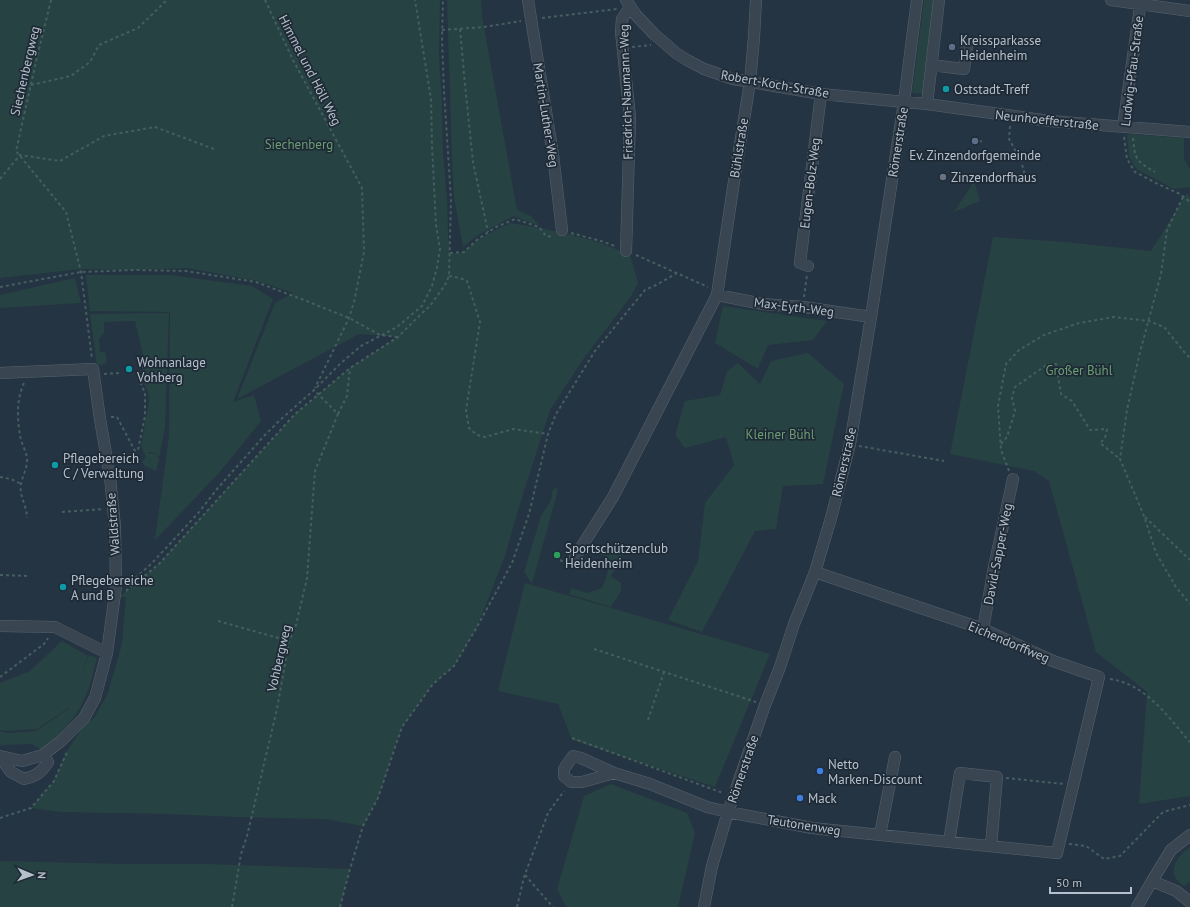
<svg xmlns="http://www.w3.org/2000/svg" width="1190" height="907" font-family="'PT Sans',sans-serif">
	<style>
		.green { fill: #274242 }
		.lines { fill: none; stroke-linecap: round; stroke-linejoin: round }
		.minor-casing { stroke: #57636e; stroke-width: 12 }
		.path { stroke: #455e5f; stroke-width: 2; stroke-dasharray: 3 3; stroke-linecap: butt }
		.minor { stroke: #394551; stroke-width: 11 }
		.service-dot { fill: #5c6f8a; stroke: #1e2a36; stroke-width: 1.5 }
		.culture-dot { fill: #0f9aa8; stroke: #1e2a36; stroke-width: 1.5 }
		.worship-dot { fill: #6b7280; stroke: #1e2a36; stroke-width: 1.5 }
		.leisure-dot { fill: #2e9e5b; stroke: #1e2a36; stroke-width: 1.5 }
		.shop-dot { fill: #3f7fe0; stroke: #1e2a36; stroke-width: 1.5 }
		.labels { text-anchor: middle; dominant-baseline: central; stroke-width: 3.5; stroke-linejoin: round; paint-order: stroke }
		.poi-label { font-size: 13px; fill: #b6c0cb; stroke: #1e2a36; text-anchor: start }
		.street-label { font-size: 13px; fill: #b6c0cb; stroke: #1e2a36 }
		.park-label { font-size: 13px; fill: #6c9d72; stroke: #1e2a36 }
	</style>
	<rect width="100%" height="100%" fill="#253442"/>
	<path class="green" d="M0,0H440L439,55L442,105L443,151L447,199L448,233L450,254L464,252L479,239L497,229L511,223L561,232L601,243L630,255L638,283L630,298L584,358L550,410L519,507L505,556L477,627L454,666L433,684L402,727L378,798L363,826L325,819L236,817L169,814L61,812L31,808L54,781L66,753L84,725L94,718L108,693L122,644L126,597L116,598L130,589L159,564L295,414L350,368L398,337L359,334L237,399L275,303L293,293L258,281L187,268L134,270L81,269L0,278Z
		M447,0H481L482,16L517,210L531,216L540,226L514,216L478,235L463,247L454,198L452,159Z
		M924,0H938L925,94L912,93Z
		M1127,134L1184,138V159L1190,169V187L1174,189L1136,169L1129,157Z
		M974,181L980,201L954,212Z
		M1187,193L1190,197V796L1139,804L1147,692L1096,652L1049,481L1034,471L950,454L993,237L1065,242L1151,251Z
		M86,275H171L252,286L273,299L233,402L254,395L261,421L219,473L155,540L169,436L170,312L90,311Z
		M75,278L81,303L0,308V295Z
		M723,306L827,321L813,340L768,345L758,369L715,343Z
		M169,313L165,427L159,458L155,452H149L147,454L149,453H155L159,460L156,471L145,466L142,462L146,457L141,446L149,402L148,391L144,384L143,355L135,321L104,322V333L99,339L100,352H105L107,363L97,366L90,314Z
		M808,353L844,384L823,484L783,486L776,529L755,531L702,632L668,620L698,561L705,503L734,465L726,437L685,448L675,435L685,401L720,395L727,371L738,363L760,384L771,361Z
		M556,487L558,490L532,584L524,572L541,516L551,500L552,492Z
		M593,544L603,549L611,550L622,554C617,561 616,569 611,576L621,583V591L611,607L569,594L572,588L587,593L602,588L606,578L609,565L605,556L598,554L590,549Z
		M525,583L770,654L715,787L572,740L558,704L498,691Z
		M62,641L88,656L82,672L89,655L97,658C94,668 92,680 88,690C80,715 61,734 41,750L32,744L0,745V731L7,733L36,731L68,709L71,700L68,708L37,729L8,731L0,730V683L30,671Z
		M611,784L687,813L695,833L678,907H566L557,889L584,796Z
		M1190,847V881L1184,886C1180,883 1175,879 1174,874C1172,862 1182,853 1190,847Z
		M0,861L127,864H209L350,869L340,907H0Z"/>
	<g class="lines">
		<g class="minor-casing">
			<path id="minor" d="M528,0L553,155L562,230
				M626,0L636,15L654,34L676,53L687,60L704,69L733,79L821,94L927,104L1050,121L1190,132
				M1111,0L1190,11
				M931,65L964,69L967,45
				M927,104L939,0
				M1123,127L1141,0
				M626,251L630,117L621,32L622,19L630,7
				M808,266L800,263L821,94
				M717,295L763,304L803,307L871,317
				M0,373L93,369L100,419L110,477L115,527L116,586L107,653L95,698L84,718L61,741L43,755L22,761L0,756
				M575,557L613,497L717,295L733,188L750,82L754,37L756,0
				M0,626L55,627L107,653
				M983,629L994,567L1013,479
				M0,757L11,772L24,779C36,776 41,773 48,762L43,755
				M614,773L582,782H571L564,776V769L573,756L581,758L614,773L650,784L707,807L728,812L812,828L1057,853L1099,677L1053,661L983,629L815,572
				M880,835L895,757
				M949,842L960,773L997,777L991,846
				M1152,881L1176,891L1190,902
				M704,907L712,866L728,812L765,705L780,667L794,624L815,572L831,518L850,444L871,317L904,102L917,0
				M1137,907L1152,881L1171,850L1190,835"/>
		</g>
		<path class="path" d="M51,0L36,62L16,151L66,212L81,272L92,359
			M265,0L293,60L362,188L364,252L354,302L349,318L315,388
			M542,18L617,9
			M460,29L465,85L473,162L488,232
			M442,30L484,27L521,21
			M632,47L651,45
			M31,85L71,76L90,62L99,45L138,28L167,0
			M1010,126L1009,139L1019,157L1024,170V181
			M1124,137L1127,159L1135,172L1160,185L1180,194L1190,202
			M1133,138C1135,160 1136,161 1155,172
			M979,141L985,142
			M0,179L20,155L60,161L104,136L155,127L214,149
			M1183,197L1167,230L1161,274L1139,356L1127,410L1120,459L1144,516L1156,553L1176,587L1190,604
			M571,233L601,241L615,246
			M450,253L464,252L478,239L496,227L515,219L539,227L546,236L554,237
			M636,255L708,287
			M449,276L460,278L467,281L480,322L466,410L469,428L477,435L485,437L513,429L548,434
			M0,287L81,272L134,270L186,271L256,282L304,300L349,318L380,335L397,337
			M804,297L807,275
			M104,374L119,373
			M24,383C16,400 17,422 21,440C23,446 26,452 27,458C28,467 22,476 21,485C19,496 27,506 27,518
			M338,414L347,396L350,368
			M111,417H117L135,451L138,450L145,416V393L141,384L144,373L142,365
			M1001,444L1007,437L1015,411L1012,398L1015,387L1048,364H1056L1061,394L1072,401L1090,430L1107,429L1105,438L1100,443L1120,459
			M859,446L944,461
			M1009,471L1001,450L998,406L1006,364L1019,350L1044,335L1079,323L1114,317L1149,321L1164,327L1185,353L1190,358
			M0,477L11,479L21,484
			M62,512L104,509
			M1145,517L1190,560
			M560,560L566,563
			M0,575L30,576
			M126,586L150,565L167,547L200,511L217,489L264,436L278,422L314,390L341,363L361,346L397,327L422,306L432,286L437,267L440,249L436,225L432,146L431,99L415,0
			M126,591L159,564L295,414L350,368L398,337L418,317L430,306L445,285L449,276L451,199L444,91L442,38L443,0
			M218,621L289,641
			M594,649L756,702
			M0,677L44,644L48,638
			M1110,679C1146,684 1167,716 1190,742
			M648,720L664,672
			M572,738L723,793
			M1006,778L1064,784
			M0,818L31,808L54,781L68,750
			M1069,844L1086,846L1104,859L1120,856L1163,812L1190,805
			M525,875L553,907
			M232,907L241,854L247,836L277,709L289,641L296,625L307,578L315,471L338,414L314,390
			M340,907L350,869L363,826L378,798L402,727L433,684L454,666L477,627L512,563L529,514L548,434L556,414L595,351L645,290L656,285L677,273
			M517,907L524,877L548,813L564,791"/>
		<use href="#minor" class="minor"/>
	</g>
	<g class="service-dot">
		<circle cx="952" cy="47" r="4"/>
		<circle cx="975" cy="141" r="4"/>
	</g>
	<g class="culture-dot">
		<circle cx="946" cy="89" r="4"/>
		<circle cx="129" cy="369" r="4"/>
		<circle cx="55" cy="465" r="4"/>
		<circle cx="63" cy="587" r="4"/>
	</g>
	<circle class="worship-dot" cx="943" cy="177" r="4"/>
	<circle class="leisure-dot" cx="557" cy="555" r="4"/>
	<g class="shop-dot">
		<circle cx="820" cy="771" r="4"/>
		<circle cx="800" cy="798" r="4"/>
	</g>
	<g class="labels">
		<g class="poi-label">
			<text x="960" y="40">Kreissparkasse<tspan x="960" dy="15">Heidenheim</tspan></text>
			<text x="954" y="89">Oststadt-Treff</text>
			<text x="975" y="155" text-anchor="middle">Ev. Zinzendorfgemeinde</text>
			<text x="951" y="177">Zinzendorfhaus</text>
			<text x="137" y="362">Wohnanlage<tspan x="137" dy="15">Vohberg</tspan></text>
			<text x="63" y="458">Pflegebereich<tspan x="63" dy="15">C / Verwaltung</tspan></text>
			<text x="565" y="548">Sportschützenclub<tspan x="565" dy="15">Heidenheim</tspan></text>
			<text x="71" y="580">Pflegebereiche<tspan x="71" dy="15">A und B</tspan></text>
			<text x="828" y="764">Netto<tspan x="828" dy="15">Marken-Discount</tspan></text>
			<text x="808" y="798">Mack</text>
		</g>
		<g class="street-label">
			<text transform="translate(310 70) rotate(63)">Himmel und Höll Weg</text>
			<text transform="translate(25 71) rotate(-77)">Siechenbergweg</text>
			<text transform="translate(1132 71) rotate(-83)">Ludwig-Pfau-Straße</text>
			<text transform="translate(775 84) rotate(10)">Robert-Koch-Straße</text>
			<text transform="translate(626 92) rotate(-92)">Friedrich-Naumann-Weg</text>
			<text transform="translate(546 115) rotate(81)">Martin-Luther-Weg</text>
			<text transform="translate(1047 120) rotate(6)">Neunhoefferstraße</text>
			<text transform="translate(898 142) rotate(-81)">Römerstraße</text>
			<text transform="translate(739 148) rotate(-81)">Bühlstraße</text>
			<text transform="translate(810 183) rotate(-83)">Eugen-Bolz-Weg</text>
			<text transform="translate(794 307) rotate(7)">Max-Eyth-Weg</text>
			<text transform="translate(844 462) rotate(-77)">Römerstraße</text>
			<text transform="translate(113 524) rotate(-94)">Waldstraße</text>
			<text transform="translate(998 554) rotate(-79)">David-Sapper-Weg</text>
			<text transform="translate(1009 642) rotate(23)">Eichendorffweg</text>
			<text transform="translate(279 658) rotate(-77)">Vohbergweg</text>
			<text transform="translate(743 769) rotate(-71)">Römerstraße</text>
			<text transform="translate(804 825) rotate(9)">Teutonenweg</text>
		</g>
		<g class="park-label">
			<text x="299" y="144">Siechenberg</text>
			<text x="1079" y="370">Großer Bühl</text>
			<text x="780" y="434">Kleiner Bühl</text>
		</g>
	</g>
	<g transform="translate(32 875) rotate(92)" stroke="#1e2a36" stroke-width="3" paint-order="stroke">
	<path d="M0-3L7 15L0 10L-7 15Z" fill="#b6c0cb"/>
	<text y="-6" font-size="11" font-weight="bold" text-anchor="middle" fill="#b6c0cb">N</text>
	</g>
	<path d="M1050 887v6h81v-6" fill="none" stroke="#b6c0cb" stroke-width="2"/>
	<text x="1056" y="887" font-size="12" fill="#b6c0cb" stroke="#1e2a36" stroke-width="3" paint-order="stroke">50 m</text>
</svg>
